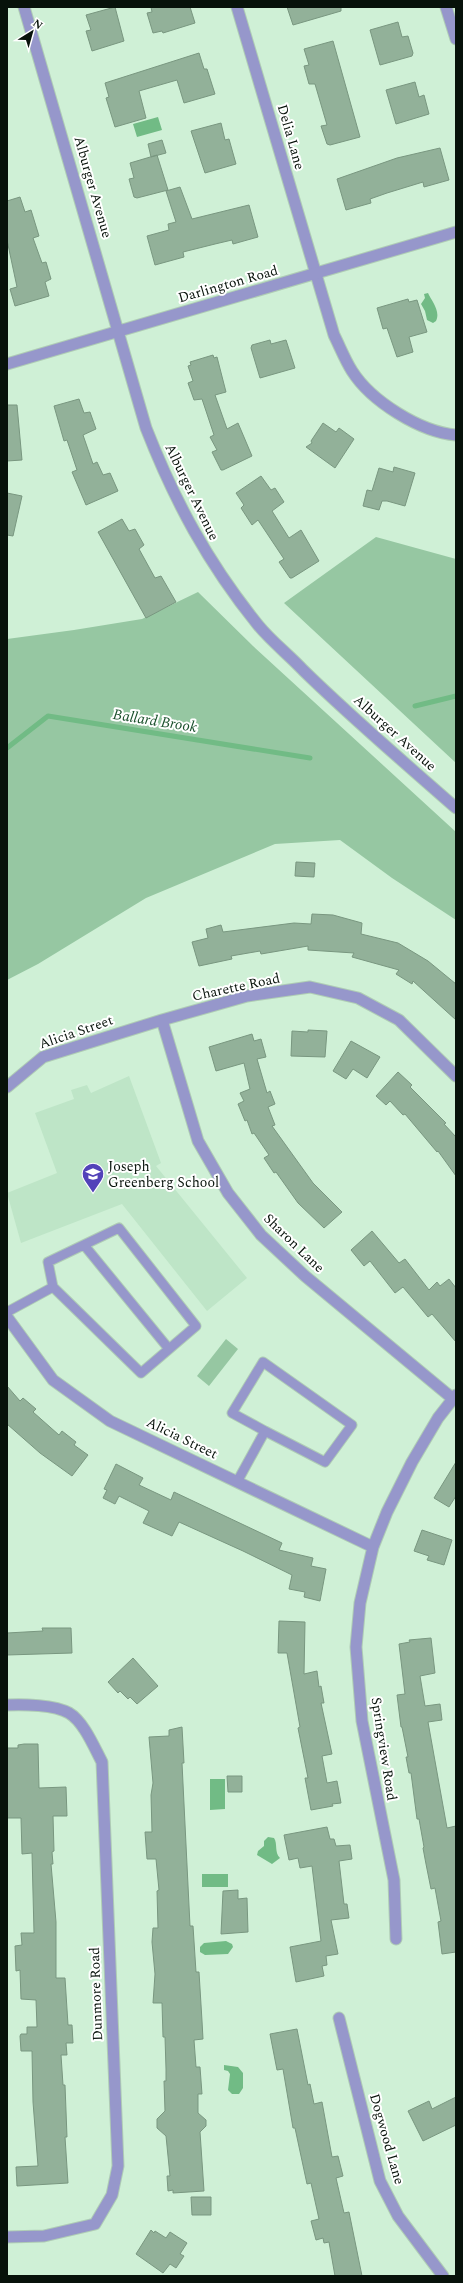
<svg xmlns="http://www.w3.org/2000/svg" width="463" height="2283" font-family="Spectral,serif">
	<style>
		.built { fill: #bee5c7 }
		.green { fill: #96c7a2 }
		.water { fill: #71bb85 }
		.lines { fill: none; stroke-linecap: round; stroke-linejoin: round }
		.stream { stroke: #71bb85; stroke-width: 5 }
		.building { fill: #92b199; stroke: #799780 }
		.service-casing { stroke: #afccb5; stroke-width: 11 }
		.minor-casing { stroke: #afccb5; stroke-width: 13 }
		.tertiary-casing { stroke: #afccb5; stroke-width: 13 }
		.service { stroke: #9697cb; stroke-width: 9 }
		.minor { stroke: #9697cb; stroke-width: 11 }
		.tertiary { stroke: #9697cb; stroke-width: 11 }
		.labels { text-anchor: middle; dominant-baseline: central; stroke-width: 4; stroke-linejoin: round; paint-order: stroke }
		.street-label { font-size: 14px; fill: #07120a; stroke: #fff }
		.poi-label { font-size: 14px; fill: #07120a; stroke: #fff; text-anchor: start }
		.water-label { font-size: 15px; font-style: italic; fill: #1b512d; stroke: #fff }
	</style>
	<rect width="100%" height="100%" fill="#cff0d6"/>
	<path class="built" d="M129,1076L161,1163L156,1166L247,1278L207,1311L122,1204L21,1243L7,1193L57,1173L35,1113L74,1099L71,1090L87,1085L91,1093Z"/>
	<path class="green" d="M376,537L456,559V763L284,603Z
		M198,592L253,646L456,832V920L392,878L340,840L275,844L146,898L38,964L7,980V639L74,630L142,619Z
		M226,1339L238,1349L209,1386L197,1376Z"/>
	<path class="water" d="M158,117L162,130L137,137L133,124Z
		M428,293C431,300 441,311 436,321L433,323L427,320L425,311L421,304L425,298L424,294Z
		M210,1779H225V1809L210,1810Z
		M268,1837L274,1838C278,1844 274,1852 280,1858L272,1864L257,1855L258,1851L264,1846V1841Z
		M202,1874H228V1887H202Z
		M226,1941L232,1944L233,1947L228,1954L205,1955L200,1952V1947L204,1943Z
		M224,2065L238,2067L243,2073V2088L239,2094H232L228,2090L230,2074L228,2071L224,2070Z"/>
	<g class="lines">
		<path class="stream" d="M415,706L456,696
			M7,748L48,716L310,758"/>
	</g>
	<path class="building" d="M115,7L124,41L92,51L86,31L91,30L86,15Z
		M151,7H190L195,23L163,33L162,31L153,33L147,13L152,12Z
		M287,7H341V11L293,25Z
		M398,22L402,37L408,36L413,53L412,56L380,65L370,30Z
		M333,41L360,137L330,145L327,144L321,126L327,125L315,84H309L304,66L309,65L304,49Z
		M199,53L204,69H207L215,94L184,103L177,80L139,91L146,118L115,127L106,98L109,97L105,83Z
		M415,82L419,97L424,95L429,114L396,124L386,90Z
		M221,123L225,140L229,139L236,164L205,173L191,131Z
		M162,140L166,153L151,157L148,144Z
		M440,148L449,180L424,187L423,182L387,193L370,199L371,203L346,210L337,179L397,158Z
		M157,155L168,190L137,198L134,197L129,179L134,178L130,163Z
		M180,187L192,219L249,205L258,237L233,244L232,240L215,244L183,252L184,257L155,265L147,236L169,230L168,224L176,222L166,191Z
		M20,197L25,212L31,210L39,236L33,238L42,263L46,262L51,279L45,282L49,296L15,306L10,289L17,287L7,240V201Z
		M408,299L409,302L417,300L427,332L409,337L413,352L397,357L387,328L383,329L377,308Z
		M270,340L271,344L286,340L295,368L260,378L251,348L252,345Z
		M213,355L214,358L217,357L226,392L215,395L227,429L238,423L252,456L223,470H221L212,452L217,450L210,437L214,435L202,399L194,400L188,383L193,381L188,366L191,365L190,362Z
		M79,399L84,413L90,412L96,429L83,435L93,464L97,462L103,475L110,473L118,491L86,505L72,472L77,470L67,440L64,441L54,406Z
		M7,405H17L22,460L7,461Z
		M323,423L336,432L339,428L354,439L335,468L306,447L312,443L311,441Z
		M394,467L415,473L405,506L387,501H382L379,510L363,506L367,490L372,491L379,468L393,472Z
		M261,476L271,490L275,488L284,502L272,511L289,538L301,530L319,561L292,578H290L279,562L284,559L258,520L252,525L241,508L244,505L236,493Z
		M7,493L22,496L13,536L7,535Z
		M122,519L129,531L135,529L144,545L139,549L155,578L161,576L176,602L146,618L98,532Z
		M296,862L315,863L314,877L295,876Z
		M312,914L333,915L362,923L361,934L398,943L428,961L456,984V1020L413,981L412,984L396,974L399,970L352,957L354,953L308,950V946L261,954L260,951L231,956L232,959L199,966L192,942L208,938L206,929L221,925L223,932L294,923L311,924Z
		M308,1030L327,1031L325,1057L291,1056L292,1031L308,1032Z
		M252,1034L254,1041L261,1039L266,1057L257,1059L267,1093L270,1091L275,1104L268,1107L275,1125L272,1126L313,1183L342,1212L324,1228L298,1203L276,1172L274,1173L264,1158L269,1155L254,1133L252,1134L247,1120L245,1121L238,1104L244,1101L240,1093L250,1089L244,1063L216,1071L209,1047Z
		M351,1041L380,1057L367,1078L353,1069L346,1079L333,1071Z
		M398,1072L412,1085L410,1087L446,1123L444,1124L456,1137V1176L438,1151L437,1152L405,1114L403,1115L390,1101L386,1105L376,1096Z
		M372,1231L399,1263L405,1259L429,1290L437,1282L440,1286L449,1279L456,1288V1342L432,1314L428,1317L403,1287L395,1293L370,1261L364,1266L351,1250Z
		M7,1386L20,1401L23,1398L36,1409L33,1412L59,1435L62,1431L76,1442L74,1445L88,1455L72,1476L40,1453L7,1424Z
		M456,1462V1496L449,1507L434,1498Z
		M116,1464L143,1478L139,1485L171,1500L174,1492L282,1543L279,1550L313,1558L311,1566L326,1569L320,1601L304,1597L305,1592L289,1589L292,1575L243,1551L179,1522L172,1536L143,1523L149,1511L119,1496L115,1504L103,1498L107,1490L104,1489Z
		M422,1530L452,1540L444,1565L427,1560L429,1556L414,1551Z
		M279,1621L305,1622L304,1674L317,1671L319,1687L321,1686L324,1703H321L332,1754L322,1756L327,1783L337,1781L341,1803L332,1804L333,1806L311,1810L305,1778H308L298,1728L300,1727L287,1653H278Z
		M42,1628H71L72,1653L7,1655V1633L43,1631Z
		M431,1638L435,1673L420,1676L425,1706L440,1704L442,1720L428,1722L447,1828L456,1826V1952L442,1954L438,1922L441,1921L435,1888L431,1889L426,1864L423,1848L424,1847L419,1819H417L411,1773H409L406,1757H408L402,1727H401L397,1695L405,1694L399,1644L410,1642L409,1640Z
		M133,1658L158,1686L137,1704L130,1697L128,1699L120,1691L118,1693L108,1682Z
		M182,1727L184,1763H182L190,1926H193L196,1972H199L202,2021L203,2039L194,2040L196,2067H200L202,2094H198V2113L206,2120V2126L200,2132L204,2191L173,2193V2190L168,2191L167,2176H170L166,2136L157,2128V2119L165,2111L164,2081H166V2069L165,2037H163L162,2003H153L155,1974L152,1942L153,1928H158L157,1891L159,1890L156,1859H147L145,1832H152L151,1795L153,1783L149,1737L169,1736V1730Z
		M24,1744H38L39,1788L66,1787L67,1816H53L54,1851L52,1852L53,1864H51L56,1922V1978H65L68,2025H72L73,2043H66L67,2055H61L63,2085H65L67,2137H65L68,2183L17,2186L16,2167L38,2166L33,2102L32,2051H21L20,2036L21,2034H27V2027H37L36,2000L21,1999L20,1970L16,1971L15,1946L22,1945L21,1933H34L32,1853L22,1854L21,1818H7V1748H18V1745Z
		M227,1776H242V1792H228Z
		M327,1827L330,1839H334L336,1846L350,1845L352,1859L339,1861L344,1904H347L349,1918L331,1920L338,1954L326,1956L327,1965L322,1966L324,1976L296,1982L290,1947L321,1941L312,1866L300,1868L298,1858L289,1860L284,1835Z
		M238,1890V1899L247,1898L248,1932L221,1934L223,1891Z
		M297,2029L308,2085L310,2084L314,2104L322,2102L332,2157L338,2156L343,2176L336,2178L344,2213L349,2212L362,2276H335L329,2242L324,2243L323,2238L316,2240L311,2221L319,2219L311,2183L307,2184L295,2128H293L283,2069L277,2070L270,2034Z
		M456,2097V2125L423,2141L408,2111L429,2101L432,2109Z
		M191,2197H211V2215H192Z
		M151,2230L154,2233L155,2231L166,2238L170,2232L187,2243L180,2254L184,2256L176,2268L170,2264L163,2273L136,2254Z"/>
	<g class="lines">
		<g class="service-casing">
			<path id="service" d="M119,1228L196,1326L141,1373L53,1287L48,1262Z
				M84,1245L169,1349
				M7,1312L53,1287
				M237,1482L265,1431L325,1462L352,1425L263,1362L232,1413L265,1431"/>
		</g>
		<g class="minor-casing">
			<path id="minor" d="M237,7L334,335C340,347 345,360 352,371C371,401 420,432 456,435
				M446,7L456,39
				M162,1020L198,1141L228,1193L261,1235L305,1276L452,1398
				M7,1087L43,1057L162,1020L247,996L310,987L358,998L399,1020L456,1076
				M7,1317L53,1380L110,1421L373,1547
				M7,1705C23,1704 55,1705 69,1713C84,1722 94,1747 102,1762L118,2166L112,2195L95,2224L44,2236L7,2237
				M396,1939L394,1880L362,1721L356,1647L360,1603L373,1547L387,1512L412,1462L438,1418L456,1395
				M339,2018L380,2181L398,2216L443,2276"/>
		</g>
		<g class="tertiary-casing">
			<path id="tertiary" d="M24,7L146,428C175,502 208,563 258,625C271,641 289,655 303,670C352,718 405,763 456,808
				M7,364L456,232"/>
		</g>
		<use href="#service" class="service"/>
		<use href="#minor" class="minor"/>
		<use href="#tertiary" class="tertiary"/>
	</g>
	<defs>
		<g id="school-pin" transform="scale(1.15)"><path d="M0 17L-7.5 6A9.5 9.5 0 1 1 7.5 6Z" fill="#5242b9" stroke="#fff"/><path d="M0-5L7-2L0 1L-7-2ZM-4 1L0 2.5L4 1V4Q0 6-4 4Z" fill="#fff"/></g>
	</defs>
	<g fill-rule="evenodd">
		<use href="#school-pin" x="93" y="1174"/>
	</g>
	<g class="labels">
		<g class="street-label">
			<text transform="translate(291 137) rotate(74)">Delia Lane</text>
			<text transform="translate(93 187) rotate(74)">Alburger Avenue</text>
			<text transform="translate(228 284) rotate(-16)">Darlington Road</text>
			<text transform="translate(192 492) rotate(64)">Alburger Avenue</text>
			<text transform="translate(395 733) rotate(42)">Alburger Avenue</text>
			<text transform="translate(236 987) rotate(-12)">Charette Road</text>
			<text transform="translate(76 1032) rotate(-19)">Alicia Street</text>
			<text transform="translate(294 1243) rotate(44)">Sharon Lane</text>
			<text transform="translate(182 1438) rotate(26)">Alicia Street</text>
			<text transform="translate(384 1749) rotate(81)">Springview Road</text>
			<text transform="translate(96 1994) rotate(-92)">Dunmore Road</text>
			<text transform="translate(387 2139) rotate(74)">Dogwood Lane</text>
		</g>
		<g class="poi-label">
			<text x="108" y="1166">Joseph<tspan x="108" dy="16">Greenberg School</tspan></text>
		</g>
		<g class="water-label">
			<text transform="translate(155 721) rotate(9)">Ballard Brook</text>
		</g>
	</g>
	<rect width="463" height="2283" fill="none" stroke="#07120a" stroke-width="16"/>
	<g transform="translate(32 32) rotate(37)" stroke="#ffffff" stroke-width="3" paint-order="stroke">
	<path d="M0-3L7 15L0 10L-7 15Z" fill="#07120a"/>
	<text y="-6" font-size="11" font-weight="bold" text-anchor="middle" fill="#07120a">N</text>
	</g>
</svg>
